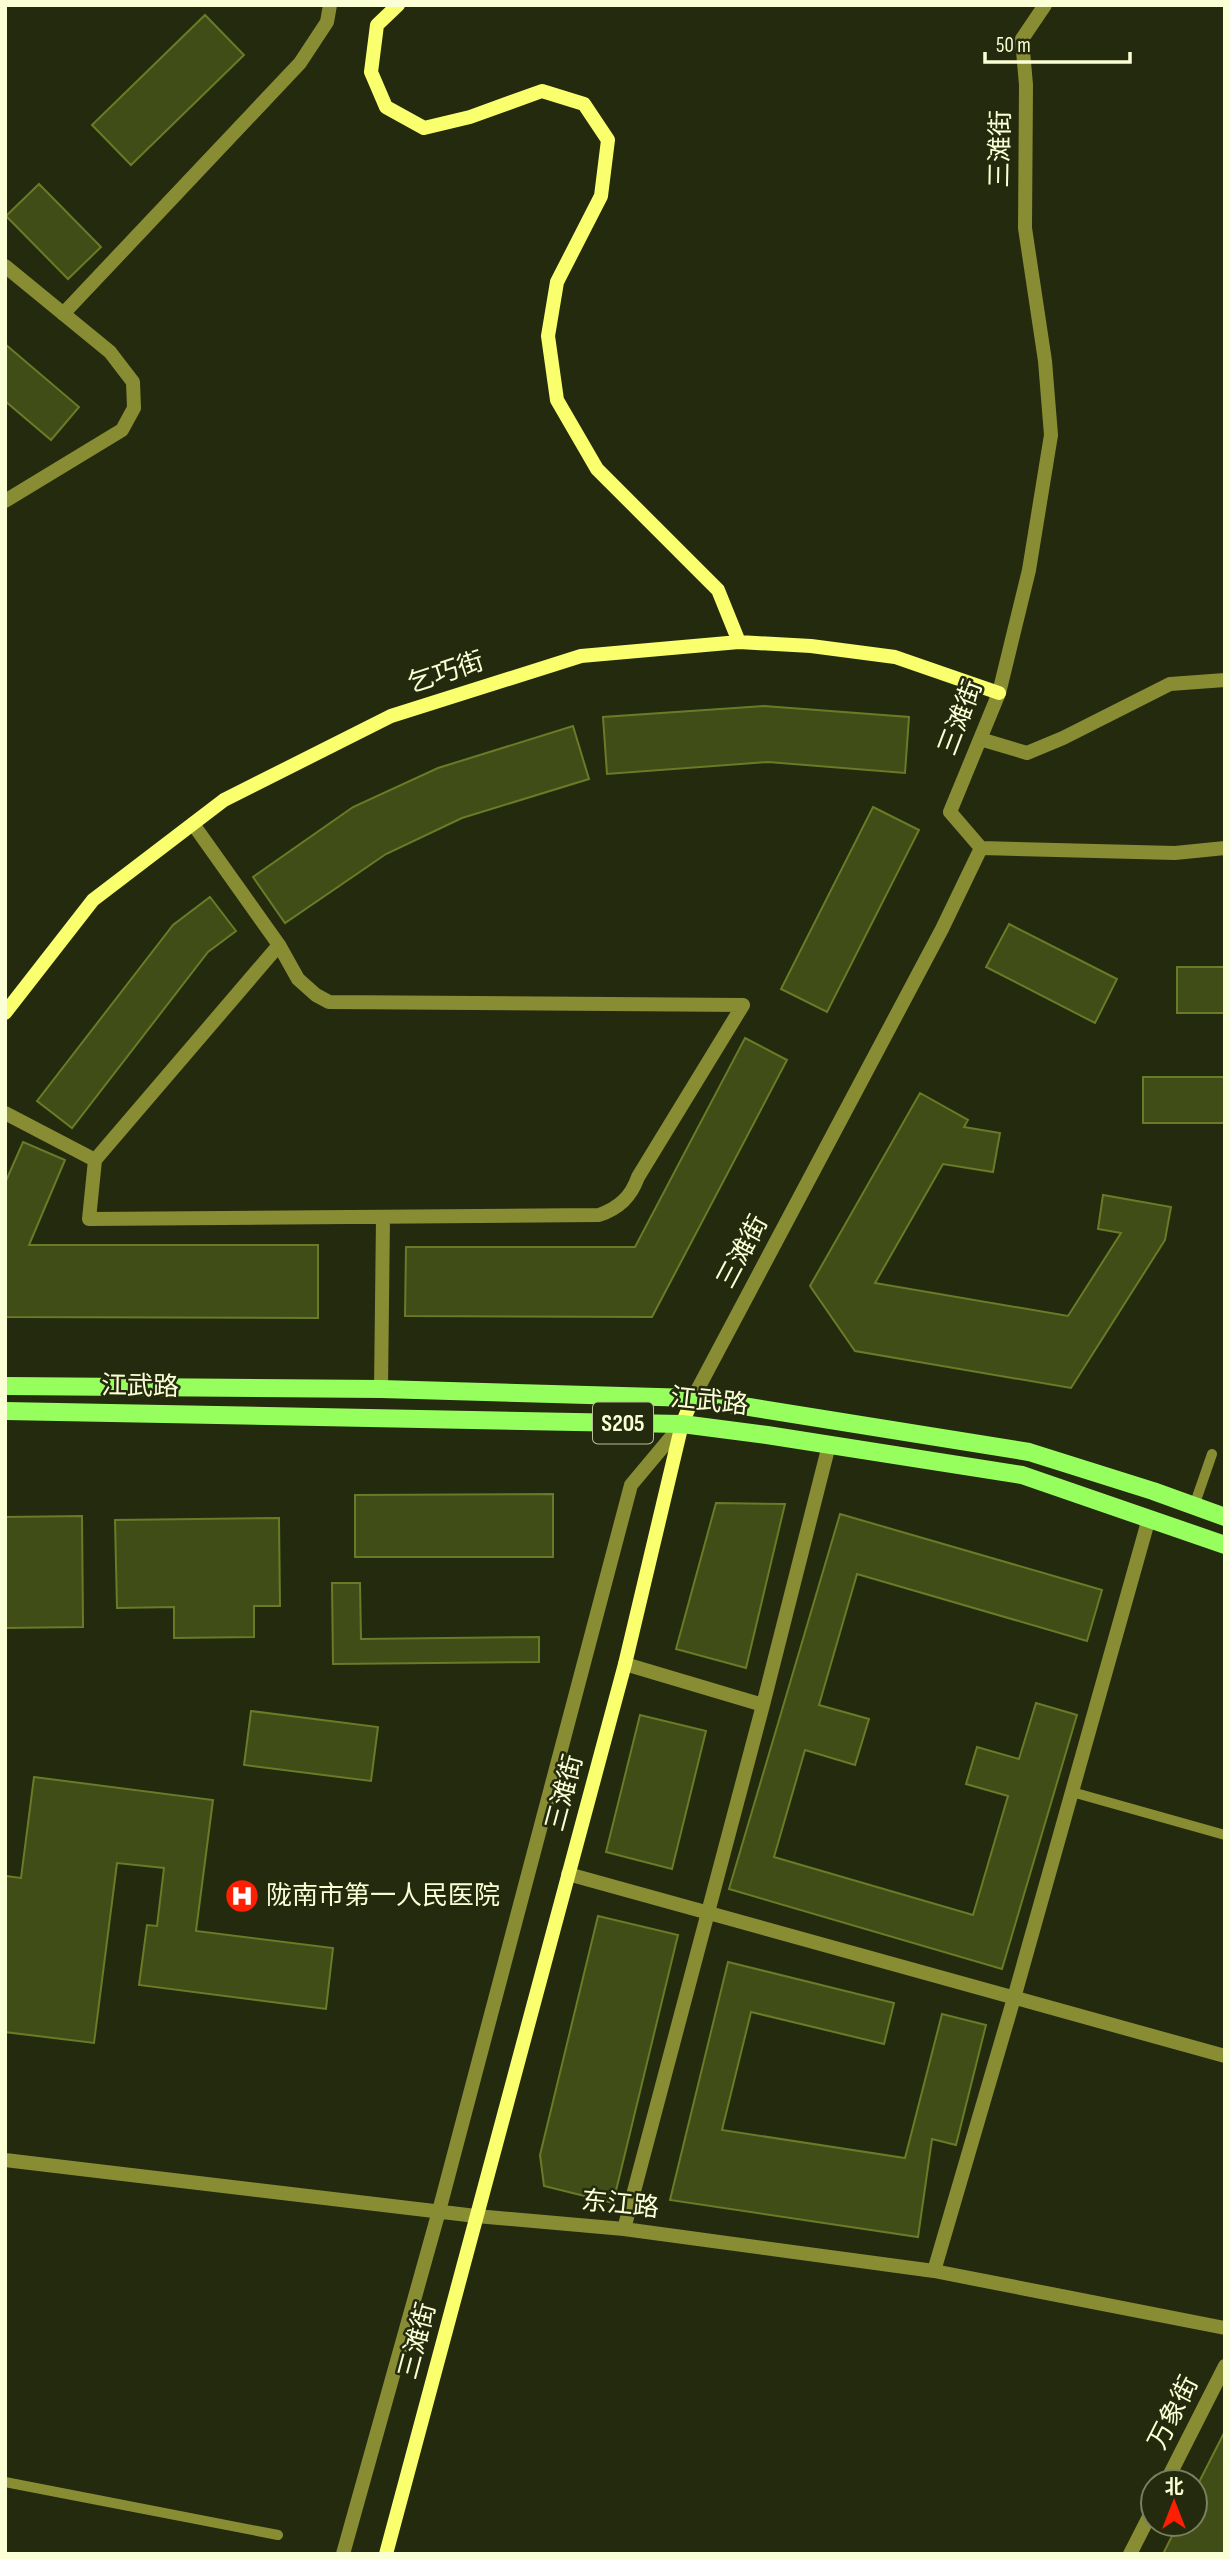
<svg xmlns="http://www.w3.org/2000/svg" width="1230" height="2559" font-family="'Sofia Sans Condensed','Noto Sans SC',sans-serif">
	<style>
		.building { fill: #414d17; stroke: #697b27; stroke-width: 2 }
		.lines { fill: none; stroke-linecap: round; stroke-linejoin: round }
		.lane { stroke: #888d34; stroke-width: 10 }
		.street { stroke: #888d34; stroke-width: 14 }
		.secondary { stroke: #f9ff6d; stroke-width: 14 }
		.primary { stroke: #97ff5d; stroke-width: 18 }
		.labels { text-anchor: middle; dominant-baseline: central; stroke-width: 5; stroke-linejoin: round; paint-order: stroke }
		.shield { fill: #242a0d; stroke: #babf9a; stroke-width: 2 }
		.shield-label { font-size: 24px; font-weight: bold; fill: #faffd6 }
		.street-label { font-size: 26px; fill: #faffd6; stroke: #242a0d }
		.poi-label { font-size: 26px; fill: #faffd6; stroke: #242a0d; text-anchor: start }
	</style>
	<rect width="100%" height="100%" fill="#242a0d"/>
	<path class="building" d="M205,15L244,55L131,165L92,125Z
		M39,184L101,247L68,279L6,216Z
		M5,344L79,407L51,440L5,401Z
		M764,706L909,717L905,773L768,762L607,774L603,717Z
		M573,726L589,779L462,818L386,854L285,923L253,877L353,807L438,768Z
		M873,807L919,830L827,1012L781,989Z
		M210,897L236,931L208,952L72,1128L37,1101L173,925Z
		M1009,924L1117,979L1095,1023L986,967Z
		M1177,967H1225V1013H1177Z
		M745,1038L787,1060L652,1317L405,1316L406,1247H635Z
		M1143,1077H1225V1123H1143Z
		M920,1093L968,1120L964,1127L1000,1133L993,1172L943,1164L875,1283L1068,1316L1121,1233L1098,1229L1103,1195L1171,1207L1165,1240L1071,1388L855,1351L810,1286Z
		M23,1142L65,1160L29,1245H318V1318L5,1317V1183Z
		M553,1494V1557H355V1495Z
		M716,1503L785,1504L746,1668L676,1649Z
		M840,1514L1102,1590L1087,1641L857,1574L819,1705L869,1719L855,1765L805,1750L774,1857L973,1915L1008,1796L966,1784L977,1747L1019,1759L1036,1703L1077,1715L1002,1969L729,1889Z
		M82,1516L83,1627L5,1628V1517Z
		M279,1518L280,1606H254V1637L174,1638V1607L117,1608L115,1520Z
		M332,1583H360L361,1639L539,1637V1662L333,1664Z
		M251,1711L378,1727L371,1781L244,1765Z
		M640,1715L706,1731L672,1869L606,1852Z
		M34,1777L213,1800L196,1931L333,1948L326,2009L139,1985L147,1925L157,1926L164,1868L117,1863L94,2043L5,2032V1876L21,1878Z
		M598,1916L678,1935L613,2203L544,2186L540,2155Z
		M728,1962L894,2003L884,2044L751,2012L722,2130L905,2158L942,2014L986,2025L956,2145L932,2139L918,2237L670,2200Z
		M1225,2431V2554H1163L1178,2524H1195V2490Z"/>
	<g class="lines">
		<path class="lane" d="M1194,1506L1212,1454
			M1072,1792L1225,1835
			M5,2482L278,2535"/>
		<path class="street" d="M5,266L110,352L133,382L134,408L122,430L5,501
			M63,314L300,63L327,22L330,5
			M980,739L1027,753L1063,738L1170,684L1225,680
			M193,824L279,945L298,979L316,995L329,1002L743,1005
			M981,848L1175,853L1225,848
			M279,945L95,1160L89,1219L599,1215C619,1208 631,1197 638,1177L743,1005
			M5,1113L95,1160
			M381,1389L383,1217
			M693,1398L942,929L981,848L950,812L999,693L1029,570L1051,435L1045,361L1025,228L1026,85L1022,39L1045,5
			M625,1664L763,1705
			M568,1874L1225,2056
			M5,2160L476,2216L624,2229L934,2271L1225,2328
			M624,2229L763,1705L829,1445
			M934,2271L1014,1998L1149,1518
			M1166,2482L1225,2366
			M343,2554L439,2211L631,1485L682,1424
			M1130,2554L1153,2509"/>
		<path class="secondary" d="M398,5L377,25L371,72L386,107L424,128L470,117L542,91L584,104L608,140L601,196L557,282L548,336L557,400L597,469L718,590L739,642
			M5,1013L93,900L224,800L391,716L581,656L739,642L811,646L895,657L999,693
			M386,2554L625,1664L682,1424L693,1398"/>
		<path class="primary" d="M5,1386L381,1389L693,1398L1029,1452L1153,1491L1225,1517
			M5,1411L682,1424L767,1435L1022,1475L1225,1545"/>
	</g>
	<defs>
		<g id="hospital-disc" transform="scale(1.75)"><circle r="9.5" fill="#ff1f02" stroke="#242a0d"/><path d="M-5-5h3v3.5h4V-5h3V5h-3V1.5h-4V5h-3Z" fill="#fff"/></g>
	</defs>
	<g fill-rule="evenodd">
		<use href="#hospital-disc" x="242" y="1896"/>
	</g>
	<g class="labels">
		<rect class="shield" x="593" y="1402.5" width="60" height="41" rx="5"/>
		<g class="shield-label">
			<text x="623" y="1423">S205</text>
		</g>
		<g class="street-label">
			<text transform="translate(1001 149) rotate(-89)">三滩街</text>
			<text transform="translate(446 673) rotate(-18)">乞巧街</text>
			<text transform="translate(961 718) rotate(-69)">三滩街</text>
			<text transform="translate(743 1252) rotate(-62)">三滩街</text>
			<text transform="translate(140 1387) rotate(1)">江武路</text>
			<text transform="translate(709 1402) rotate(6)">江武路</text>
			<text transform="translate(565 1793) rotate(-75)">三滩街</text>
			<text transform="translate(620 2205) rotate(6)">东江路</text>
			<text transform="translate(418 2341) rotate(-75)">三滩街</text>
			<text transform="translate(1174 2413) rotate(-63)">万象街</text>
		</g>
		<g class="poi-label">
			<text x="266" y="1896">陇南市第一人民医院</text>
		</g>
	</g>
	<rect width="1230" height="2559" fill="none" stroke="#faffd6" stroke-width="14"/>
	<g transform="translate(1174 2503)"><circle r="33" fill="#242a0d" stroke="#7a7f5d" stroke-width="2"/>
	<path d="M0-5L12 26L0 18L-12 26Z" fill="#ff1f02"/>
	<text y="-10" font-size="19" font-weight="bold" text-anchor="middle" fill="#faffd6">北</text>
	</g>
	<path d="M985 52v10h145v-10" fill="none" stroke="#faffd6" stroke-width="3.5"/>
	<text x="996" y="52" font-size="21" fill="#faffd6" stroke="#242a0d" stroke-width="5" paint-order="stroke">50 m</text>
</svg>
